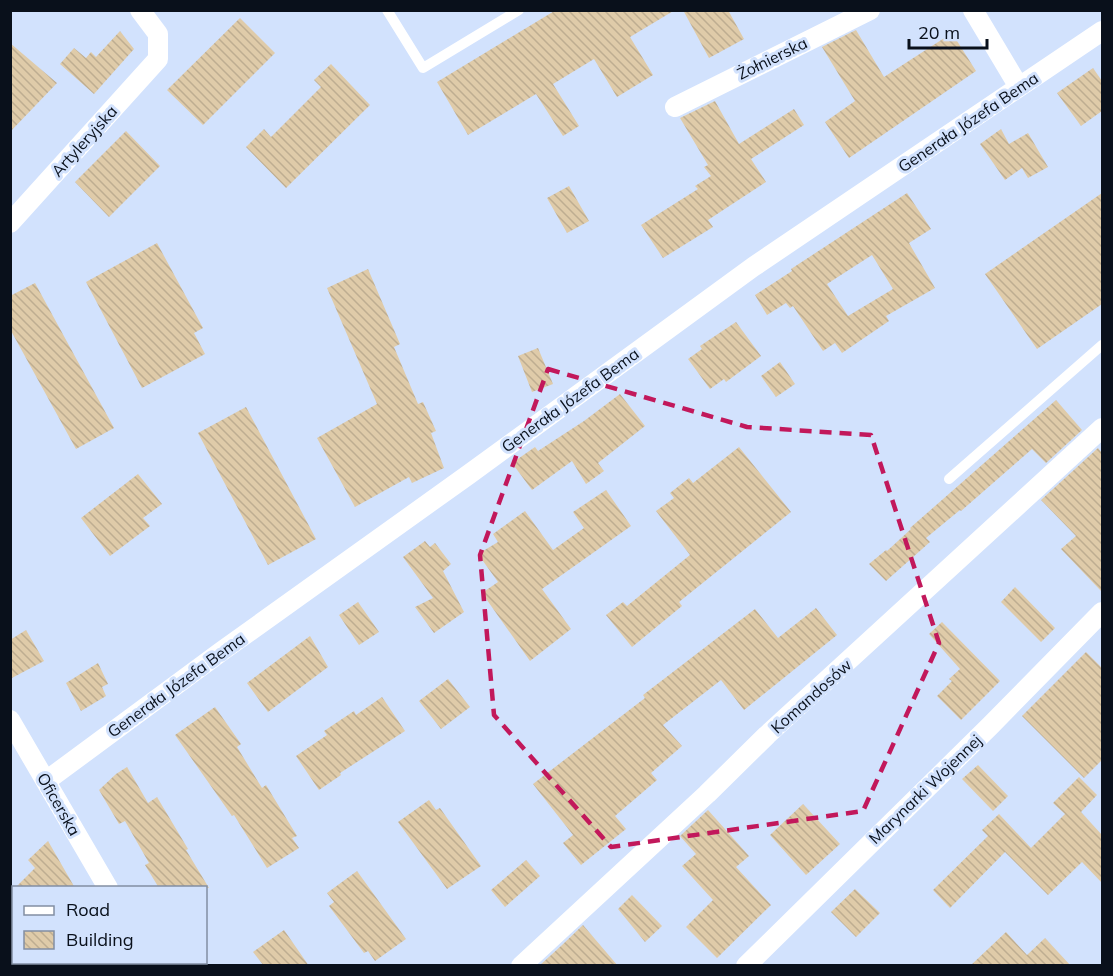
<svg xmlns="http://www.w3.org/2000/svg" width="1113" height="976" font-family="Mulish,sans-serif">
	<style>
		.building { fill: url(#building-back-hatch); fill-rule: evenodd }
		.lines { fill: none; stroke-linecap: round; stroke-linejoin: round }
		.service { stroke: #fff; stroke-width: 10 }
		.minor { stroke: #fff; stroke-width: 20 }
		.marked { fill: none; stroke: #c2185b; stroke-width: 4.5; stroke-dasharray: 12 8; stroke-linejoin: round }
		.labels { text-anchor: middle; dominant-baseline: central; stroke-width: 6; stroke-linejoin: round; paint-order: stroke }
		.street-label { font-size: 16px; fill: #09101b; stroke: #d2e2fd }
	</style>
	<defs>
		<pattern id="building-back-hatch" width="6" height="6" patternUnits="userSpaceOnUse" patternTransform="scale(1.5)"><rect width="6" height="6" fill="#dfcba9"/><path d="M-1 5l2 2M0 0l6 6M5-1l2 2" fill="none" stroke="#bead91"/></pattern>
	</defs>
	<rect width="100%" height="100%" fill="#d2e2fd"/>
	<path class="building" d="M556,10H675L630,37L653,75L617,97L594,59L553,84L579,126L563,136L536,94L468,135L437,82Z
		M683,10H728L744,39L709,58Z
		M240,18L275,53L203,125L167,90Z
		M856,30L884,77L952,33L976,71L849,158L825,122L855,101L822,47Z
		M120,31L134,49L94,94L60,64L74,48L86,58L91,52L96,57Z
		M10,43L57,83L10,132Z
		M331,64L370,105L286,188L246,147L264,129L271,137L321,87L314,80Z
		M1093,68L1102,81V111L1081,126L1057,93Z
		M715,101L739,144L794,109L804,125L751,159L766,182L708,220L713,227L663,258L641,225L698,189L695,186L711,176L704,167L708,165L680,118Z
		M1001,129L1009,144L1028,133L1048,167L1028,178L1022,168L1005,180L980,144Z
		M126,131L160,166L109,217L75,182Z
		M569,186L589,221L567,233L547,198Z
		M907,193L931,229L909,243L935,288L886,316L889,321L842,353L835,343L823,351L793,306L790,308L786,303L767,315L755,295L792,271L791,269ZM872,255L893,289L848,316L827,284Z
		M1102,193V304L1037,349L985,274Z
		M157,243L203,328L194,333L205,354L142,388L86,282Z
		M368,269L400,344L394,347L418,404L423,402L436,431L431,433L444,468L412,483L409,477L355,507L317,438L377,404L327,288Z
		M35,283L114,428L76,449L10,329V296Z
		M736,322L761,356L726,382L724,379L710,389L688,359L702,349L700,346Z
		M538,348L553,384L532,392L518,356Z
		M780,362L795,384L776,397L761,376Z
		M620,394L645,426L598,463L604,471L586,484L572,461L532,490L512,463L535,447L538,451L584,421Z
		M1056,400L1082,430L1046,463L1032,449L961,511L960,510L926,538L930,542L886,581L869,564L886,550L887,551L911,529L910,528Z
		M246,407L316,539L268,565L198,433Z
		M739,447L791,512L679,602L682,606L632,647L606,615L623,602L627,606L690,555L656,511L674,498L670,493L689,478L693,483Z
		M1098,448L1102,453V592L1061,549L1076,536L1041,500Z
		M138,474L162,504L143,518L150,526L110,556L81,518Z
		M606,490L631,526L542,589L571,629L530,661L482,593L498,582L478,554L498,542L493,534L525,511L553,550L584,528L573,512Z
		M425,541L430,547L435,543L451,564L443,571L464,612L434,633L415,607L433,598L403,557Z
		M1015,587L1055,628L1041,642L1001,602Z
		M358,602L379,632L359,645L339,615Z
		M816,608L837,635L744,710L721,680L663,725L682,746L651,773L657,780L615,816L626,829L581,865L563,843L573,835L533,784L645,698L643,695L755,609L778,638Z
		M942,622L1000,681L961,720L937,696L952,681L949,679L960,669L929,634Z
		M26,630L44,661L10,679V640Z
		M310,636L328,667L268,712L247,683Z
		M1086,652L1102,668V760L1084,778L1022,716Z
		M98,663L108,684L102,687L106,696L81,711L66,683Z
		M448,679L470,707L441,729L419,701Z
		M382,697L405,731L340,773L341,775L319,790L296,756L327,735L324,731L354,711L356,715Z
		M215,707L241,744L237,747L262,788L266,785L297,836L292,838L299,848L267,868L234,815L232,816L175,735Z
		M978,765L1008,796L993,811L962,779Z
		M127,767L148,803L157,797L188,849L186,850L209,888H159L145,865L149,863L125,821L119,824L99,790L116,774Z
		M1079,777L1097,795L1081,812L1102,835V883L1082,862L1048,895L1005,852L950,908L933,890L988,836L982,830L999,814L1031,848L1065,814L1053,803Z
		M429,800L436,810L440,808L481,866L447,889L398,822Z
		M803,804L840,844L806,875L770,835Z
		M708,810L749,856L736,867L771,905L717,958L686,927L713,900L682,866L696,854L680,836Z
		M48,841L75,888H15L35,868L28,860Z
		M526,860L540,876L505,907L491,890Z
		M357,871L406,939L375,961L368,951L364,953L329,906L334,902L327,893Z
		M855,889L880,913L856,937L831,912Z
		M632,895L662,926L645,942L618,909Z
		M583,925L618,966H539L561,946Z
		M284,930L291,940L309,966H264L253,952Z
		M1006,932L1027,955L1045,938L1071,966H970Z"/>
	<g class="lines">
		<path class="service" d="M387,10L423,68L519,10
			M949,479L1102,345"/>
		<path class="minor" d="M973,10L1019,87
			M675,107L870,10
			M10,223L158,59V34L140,10
			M10,720L108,888
			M46,781L222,651L468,475L753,267L1102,31
			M154,962L156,966
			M63,966L66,962
			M521,966L707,794L767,735L1102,428
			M746,966L990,726L1102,612"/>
	</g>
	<path class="marked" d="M548,369L747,427L871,435L939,643L863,811L611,847L494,715L480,555Z"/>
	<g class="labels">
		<g class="street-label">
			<text transform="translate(772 58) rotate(-26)">Żołnierska</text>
			<text transform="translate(968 122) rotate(-34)">Generała Józefa Bema</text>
			<text transform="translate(84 141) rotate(-48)">Artyleryjska</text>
			<text transform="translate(570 400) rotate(-36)">Generała Józefa Bema</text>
			<text transform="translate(176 685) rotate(-36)">Generała Józefa Bema</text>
			<text transform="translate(811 696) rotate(-42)">Komandosów</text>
			<text transform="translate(925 789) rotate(-44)">Marynarki Wojennej</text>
			<text transform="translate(59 804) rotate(60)">Oficerska</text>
		</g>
	</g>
	<rect width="1113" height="976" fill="none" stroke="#09101b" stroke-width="24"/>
	<rect x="12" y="886" width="195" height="78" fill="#d2e2fd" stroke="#828ea3" stroke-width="1.5"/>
	<rect x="24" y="906" width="30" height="9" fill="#ffffff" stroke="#828ea3" stroke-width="1.5"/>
	<text x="66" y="916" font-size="18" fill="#09101b">Road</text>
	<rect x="24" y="931" width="30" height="18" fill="url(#building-back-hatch)" stroke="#828ea3" stroke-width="1.5"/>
	<text x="66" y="946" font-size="18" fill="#09101b">Building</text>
	<path d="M909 39v9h78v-9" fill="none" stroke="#09101b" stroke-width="3"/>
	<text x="918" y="39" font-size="18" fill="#09101b" stroke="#d2e2fd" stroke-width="4.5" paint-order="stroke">20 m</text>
</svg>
